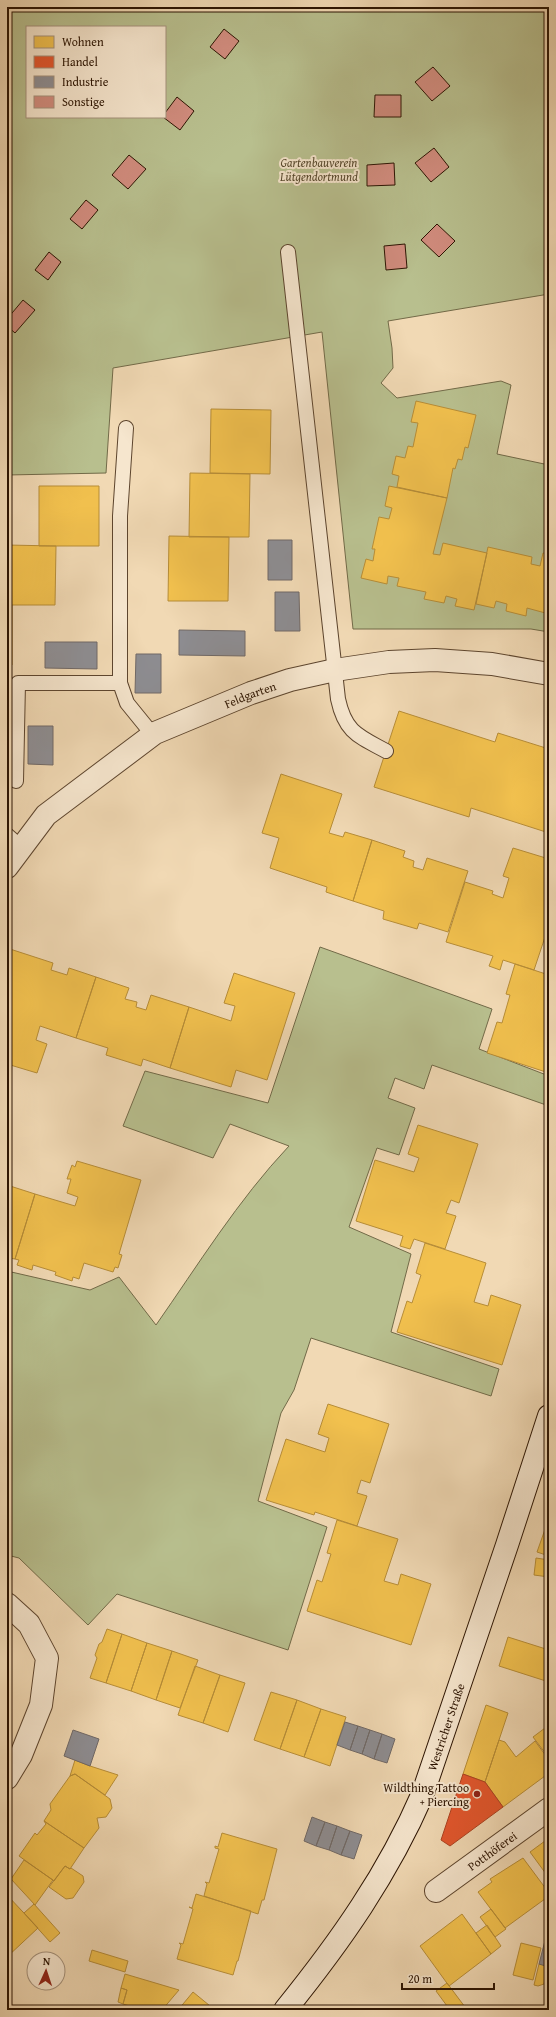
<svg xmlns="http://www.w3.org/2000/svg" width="556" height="2017" font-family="'Gentium Book Plus',serif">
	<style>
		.green { fill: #b8bf8e; stroke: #726a48; fill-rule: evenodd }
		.homes { fill: #f2c14e; stroke: #b78d37 }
		.shops { fill: #e4572e; stroke: #ad4321 }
		.industry { fill: #8d8d92; stroke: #706967 }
		.building { fill: #d18c7e; stroke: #2c1402 }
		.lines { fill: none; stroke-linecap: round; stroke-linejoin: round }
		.lane-casing { stroke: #5d452e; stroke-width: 16 }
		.street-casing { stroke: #5d452e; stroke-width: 24 }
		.secondary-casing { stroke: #2c1402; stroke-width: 24 }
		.lane { stroke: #f6e6ce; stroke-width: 14 }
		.street { stroke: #f6e6ce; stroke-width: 22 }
		.secondary { stroke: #f6e6ce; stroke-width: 22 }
		.poi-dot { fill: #8f2418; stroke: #f6e6ce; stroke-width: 1.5 }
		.labels { text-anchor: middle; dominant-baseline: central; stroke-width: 4; stroke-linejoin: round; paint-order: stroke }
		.park-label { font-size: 12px; font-style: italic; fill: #56472c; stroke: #f6e6ce }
		.street-label { font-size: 12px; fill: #2c1402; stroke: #f6e6ce }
		.poi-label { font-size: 12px; fill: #2c1402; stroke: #f6e6ce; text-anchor: end }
	</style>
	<rect width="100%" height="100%" fill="#f1d9b4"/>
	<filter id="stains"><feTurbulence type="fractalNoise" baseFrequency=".005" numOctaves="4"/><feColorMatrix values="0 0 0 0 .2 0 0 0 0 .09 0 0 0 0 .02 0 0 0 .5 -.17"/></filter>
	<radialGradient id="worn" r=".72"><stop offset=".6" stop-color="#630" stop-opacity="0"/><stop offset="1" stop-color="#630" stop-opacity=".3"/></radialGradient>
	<path class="green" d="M7,7H549V294L388,321L392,348L393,368L381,383L397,398L501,381L511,385L497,454L549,465V632L531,629H353L322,332L113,368L106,473L7,475ZM27,27H165V117H27Z
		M320,947L492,1009L479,1049L549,1076V1106L432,1065L424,1089L395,1078L388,1098L415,1108L399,1155L377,1148L349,1227L411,1254L391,1332L499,1369L491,1396L311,1338L294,1390L281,1413L258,1501L327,1527L288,1650L117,1594L88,1625L19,1558L7,1555V1271L90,1290L119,1277L156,1325C198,1265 238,1200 289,1146L230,1124L213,1158L123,1126L145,1071L268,1103Z"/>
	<path class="homes" d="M416,401L476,415L468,448L465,447L462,460L458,459L455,469L453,468L447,498L397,487L399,476L392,474L396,456L405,458L408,446L413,447L418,423L411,422Z
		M211,409L271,410L270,474L210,473Z
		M190,473L250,474L249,537H189Z
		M39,486H99V546H39Z
		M389,486L447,498L433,554L440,555L443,543L487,553L474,610L455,606L457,599L446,596L444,603L424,599L426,592L397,586L399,578L388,576L387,584L361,578L366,559L373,561L375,549H372L379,517L389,519L392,508L385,506Z
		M169,536L229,537L228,601H168Z
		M7,545L56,546L55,605H7Z
		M488,547L532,557L531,564L540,566L543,553L549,554V614L527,608L526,616L506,611L507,604L496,601L494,608L476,604Z
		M7,605H12V665H7Z
		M399,711L495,742L498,733L549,749V833L471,808L469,817L374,787Z
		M281,774L342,794L329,833L343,837L345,832L372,840L353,901L326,892L327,887L270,868L279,838L262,833Z
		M372,840L405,851L403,857L414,861L413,867L423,870L427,858L468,871L448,932L419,923L417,929L383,919L384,911L353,901Z
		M513,848L549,859V925L534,970L503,960L500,970L489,966L493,956L446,942L465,882L493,891L492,894L503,898L509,878L503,876Z
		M10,949L53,963L51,970L67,975L69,968L96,977L76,1038L40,1026L36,1040L47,1044L37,1073L7,1064V958Z
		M515,964L549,975V1073L487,1053L497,1022L502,1023L510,995L506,994Z
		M234,973L295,993L267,1080L236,1070L231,1087L170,1068L189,1007L231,1021L235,1006L224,1003Z
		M96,977L129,988L125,999L137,1002L136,1007L146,1010L151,995L189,1007L170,1068L143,1059L141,1066L106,1055L108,1048L76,1038Z
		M418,1125L478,1144L459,1203L451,1200L446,1213L456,1216L445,1249L414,1239L410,1249L400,1246L403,1236L356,1221L375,1160L414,1172L419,1158L408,1154Z
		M77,1161L141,1180L119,1254L122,1255L118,1268L115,1267L113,1272L84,1263L79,1279L73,1277L72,1281L55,1275L56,1272L33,1265L32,1270L17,1265L19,1260L15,1259L35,1194L75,1206L78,1197L67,1193L71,1179H67L72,1165L75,1167Z
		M7,1185L35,1194L15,1259L9,1258L8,1261Z
		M425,1243L486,1263L474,1302L488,1306L491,1295L521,1305L502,1365L397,1332L407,1301L412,1303L421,1275L416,1273Z
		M328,1404L389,1424L370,1483L361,1480L357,1493L367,1496L357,1526L315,1512L314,1515L266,1500L286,1439L325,1452L329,1438L318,1434Z
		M549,1518V1556L537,1552Z
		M337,1520L398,1539L384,1581L398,1585L401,1574L431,1584L411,1645L307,1611L317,1580L322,1582L331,1554L327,1553Z
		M536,1558L549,1560V1577L534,1575Z
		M107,1629L122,1634L106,1683L90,1678L97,1658L95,1655L99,1644L102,1642Z
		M122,1634L147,1643L131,1691L106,1683Z
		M508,1637L549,1650V1682L499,1666Z
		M147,1643L172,1651L156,1700L131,1691Z
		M172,1651L198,1660L180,1708L156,1700Z
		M195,1666L220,1675L203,1723L178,1715Z
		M220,1675L245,1683L228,1732L203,1723Z
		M271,1692L297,1700L280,1749L254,1740Z
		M297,1700L321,1709L304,1757L280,1749Z
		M486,1705L508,1713L485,1782L463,1774Z
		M321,1709L346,1717L330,1766L304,1757Z
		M549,1725V1758L533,1737Z
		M499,1740L505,1742L516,1757L535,1741L549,1760V1773L503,1807L485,1782Z
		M75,1760L90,1766L118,1775L105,1795L75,1774L70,1776Z
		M75,1774L110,1799L112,1808L106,1817L97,1818L99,1828L84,1848L44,1821L51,1810L50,1804L70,1776Z
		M44,1821L84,1848L70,1869L65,1866L54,1881L19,1856L35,1833L37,1835L46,1824Z
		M222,1833L277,1849L264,1900H262L258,1914L204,1896L207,1884L205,1882L209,1883L219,1849L215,1848V1846L218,1847Z
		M549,1838V1878L530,1852Z
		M523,1858L549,1893V1896L505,1928L478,1892L492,1882L490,1879Z
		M24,1860L53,1880L35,1905L11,1879Z
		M65,1866L70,1869L71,1868L83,1876L84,1882L73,1898L66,1899L49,1887Z
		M196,1894L251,1911L238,1961H237L233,1975L177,1959L181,1945L179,1943L183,1944L193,1909L189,1907L192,1908Z
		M7,1895L38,1928L7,1957Z
		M34,1904L60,1933L50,1942L24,1913Z
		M491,1909L506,1929L495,1937L480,1917Z
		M462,1914L491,1954L449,1986L420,1946Z
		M487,1925L501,1946L491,1954L476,1933Z
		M521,1943L541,1948L533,1980L513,1975Z
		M92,1950L128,1961L125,1972L89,1961Z
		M539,1964L548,1966L544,1984L538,1986L534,1985Z
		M125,1974L179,1990L162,2010H143L123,2004L127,1990L121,1988Z
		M447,1983L465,2007L461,2010H450L436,1991Z
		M121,1988L127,1990L123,2004L118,2002Z
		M193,1992L215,2010H178Z"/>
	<path class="shops" d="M463,1774L485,1782L503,1807L450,1846L441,1840Z"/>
	<path class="industry" d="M268,540H292V580H268Z
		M275,592H299L300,631H275Z
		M179,630L245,631V656L179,655Z
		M45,642H97V669L45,668Z
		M136,654H161V693H135Z
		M28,726H53V765L28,764Z
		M345,1722L358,1726L350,1750L337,1745Z
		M358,1726L370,1730L362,1754L350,1750Z
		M73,1730L99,1739L90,1766L64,1756Z
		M370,1730L382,1734L374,1759L362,1754Z
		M382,1734L395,1739L387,1763L374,1759Z
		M312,1817L325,1822L316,1846L304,1841Z
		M325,1822L337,1826L329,1850L316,1846Z
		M337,1826L350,1831L341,1855L329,1850Z
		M350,1831L362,1835L354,1859L341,1855Z
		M549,1925V1967L539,1964Z"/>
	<path class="building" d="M224,29L239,41L225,59L210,47Z
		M433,67L450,86L432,101L415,82Z
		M375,95H401V117H374Z
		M177,97L194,111L180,130L163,117H165V113Z
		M434,148L449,167L431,182L415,163Z
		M129,155L146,169L128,189L112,175Z
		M394,163L395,185L367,186V165Z
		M86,200L98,210L82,229L70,219Z
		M437,224L455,241L439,257L421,240Z
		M405,244L407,268L386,270L384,246Z
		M49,252L61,262L48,280L35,270Z
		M23,300L35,310L15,333L7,326V319Z"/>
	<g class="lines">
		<g class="lane-casing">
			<path id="lane" d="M288,252L338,699C345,732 358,736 386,751
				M126,428L120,516V683L127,703L153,735
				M16,781L18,683H120
				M7,835L22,848"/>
		</g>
		<g class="street-casing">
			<g id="street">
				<path id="s1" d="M7,867L46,815L155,733L251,693L290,680L335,670L389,662L435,660L492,664L549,674"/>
				<path d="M7,1604L29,1624L47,1658L41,1705L21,1755L7,1778"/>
				<path id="s2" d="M436,1891L549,1809"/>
			</g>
		</g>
		<g class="secondary-casing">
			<g id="secondary">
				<path id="s3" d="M285,2010C340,1942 388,1874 423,1793L507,1545L549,1416"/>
			</g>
		</g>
		<use href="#lane" class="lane"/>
		<use href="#street" class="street"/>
		<use href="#secondary" class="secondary"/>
	</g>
	<circle class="poi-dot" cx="477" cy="1794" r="4"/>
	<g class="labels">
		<g class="park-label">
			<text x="319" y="162">Gartenbauverein<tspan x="319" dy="14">Lütgendortmund</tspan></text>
		</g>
		<g class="street-label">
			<text stroke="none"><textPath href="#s1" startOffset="304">Feldgarten</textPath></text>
			<text stroke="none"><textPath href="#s3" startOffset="328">Westricher Straße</textPath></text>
			<text stroke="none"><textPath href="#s2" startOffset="69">Potthöferei</textPath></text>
		</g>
		<g class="poi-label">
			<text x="469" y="1787">Wildthing Tattoo<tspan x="469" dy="14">+ Piercing</tspan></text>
		</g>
	</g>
	<rect width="556" height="2017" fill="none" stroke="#f1d9b4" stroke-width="24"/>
	<rect x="8" y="8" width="540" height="2001" fill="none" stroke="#2c1402" stroke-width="2"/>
	<rect x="12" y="12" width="532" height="1993" fill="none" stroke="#2c1402"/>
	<rect x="26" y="26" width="140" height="92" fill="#f6e6ce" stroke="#a5927c"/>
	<rect x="34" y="36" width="20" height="12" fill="#f2c14e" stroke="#a5927c"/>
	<text x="62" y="46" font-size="12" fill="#2c1402">Wohnen</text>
	<rect x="34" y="56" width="20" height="12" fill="#e4572e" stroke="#a5927c"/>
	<text x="62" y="66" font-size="12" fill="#2c1402">Handel</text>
	<rect x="34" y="76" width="20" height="12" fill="#8d8d92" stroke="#a5927c"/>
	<text x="62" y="86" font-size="12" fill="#2c1402">Industrie</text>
	<rect x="34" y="96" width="20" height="12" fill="#d18c7e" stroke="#a5927c"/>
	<text x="62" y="106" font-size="12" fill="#2c1402">Sonstige</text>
	<g transform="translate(46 1971) rotate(3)"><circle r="19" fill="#f6e6ce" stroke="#a5927c"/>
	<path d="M0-3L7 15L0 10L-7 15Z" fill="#8f2418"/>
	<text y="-6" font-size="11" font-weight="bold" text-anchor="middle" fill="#2c1402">N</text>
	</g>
	<path d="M402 1983v6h92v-6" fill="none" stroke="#2c1402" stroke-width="2"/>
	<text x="408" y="1983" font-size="12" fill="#2c1402" stroke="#f6e6ce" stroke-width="3" paint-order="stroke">20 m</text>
	<rect width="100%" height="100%" filter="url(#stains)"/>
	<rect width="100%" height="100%" fill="url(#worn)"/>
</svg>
